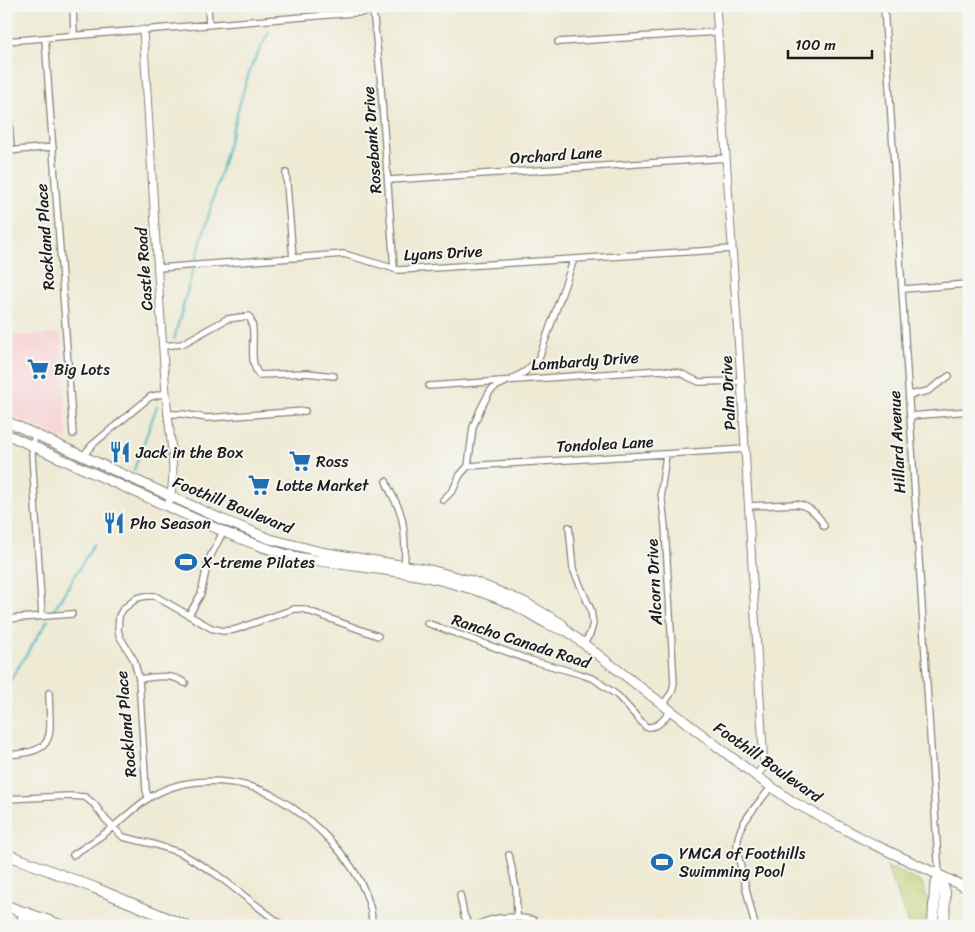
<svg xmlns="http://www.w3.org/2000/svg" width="975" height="932" font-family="Sriracha,sans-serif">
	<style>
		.built { fill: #f7cfd3 }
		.park { fill: url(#park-tufts); stroke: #6c7648 }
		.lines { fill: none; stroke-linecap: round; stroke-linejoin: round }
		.stream { stroke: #49b7c3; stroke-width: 2 }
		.minor-casing { stroke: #858378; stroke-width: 8 }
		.tertiary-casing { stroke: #858378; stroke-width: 9 }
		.primary-casing { stroke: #858378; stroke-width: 11 }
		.motorway-casing { stroke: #858378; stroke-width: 12 }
		.minor { stroke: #fff; stroke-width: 5.5 }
		.tertiary { stroke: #fff; stroke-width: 7 }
		.primary { stroke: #fff; stroke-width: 9 }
		.motorway { stroke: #fff; stroke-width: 10 }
		.labels { text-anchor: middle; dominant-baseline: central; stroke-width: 4; stroke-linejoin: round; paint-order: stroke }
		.street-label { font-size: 16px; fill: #1c1c1c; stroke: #f6f6f2 }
		.poi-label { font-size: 16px; fill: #1c1c1c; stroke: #f6f6f2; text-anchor: start }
	</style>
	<defs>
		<pattern id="park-tufts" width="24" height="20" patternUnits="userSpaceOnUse" patternTransform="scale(1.25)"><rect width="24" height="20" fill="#bdd175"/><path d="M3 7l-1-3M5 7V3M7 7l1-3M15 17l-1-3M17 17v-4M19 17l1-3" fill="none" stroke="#a2b365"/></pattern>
	</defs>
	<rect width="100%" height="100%" fill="#f6f6f2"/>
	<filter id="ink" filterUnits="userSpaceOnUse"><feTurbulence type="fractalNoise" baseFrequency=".02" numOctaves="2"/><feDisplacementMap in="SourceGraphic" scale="10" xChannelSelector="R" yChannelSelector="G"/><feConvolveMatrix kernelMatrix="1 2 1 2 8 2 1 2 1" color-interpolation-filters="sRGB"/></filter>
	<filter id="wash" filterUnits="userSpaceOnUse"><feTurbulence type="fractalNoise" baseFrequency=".0096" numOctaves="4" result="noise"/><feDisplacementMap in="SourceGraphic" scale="20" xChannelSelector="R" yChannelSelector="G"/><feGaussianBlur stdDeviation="1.12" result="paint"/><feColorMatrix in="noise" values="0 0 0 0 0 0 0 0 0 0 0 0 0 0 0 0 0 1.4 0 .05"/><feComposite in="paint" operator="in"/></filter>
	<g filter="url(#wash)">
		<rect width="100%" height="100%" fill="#eeead4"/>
		<path class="built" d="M61,334L67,441L6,413V336Z"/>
		<path class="park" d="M886,866L922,883L929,904L925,926H910Z"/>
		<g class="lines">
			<path class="stream" d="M285,8L287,6
				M196,260L245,85L252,65L269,32
				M174,339L193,270
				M134,470L157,406
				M54,610L94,544
				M6,687L48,620"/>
		</g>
	</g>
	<g filter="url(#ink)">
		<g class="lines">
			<g class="minor-casing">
				<path id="minor" d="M73,6L74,35
					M208,6L209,25
					M884,6L939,876
					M373,10L380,74L394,269
					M45,38L73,434
					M6,41L366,12L380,6
					M558,42L718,32
					M6,78L11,150
					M6,151L53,147
					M286,173L293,258
					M389,180L726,158
					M158,268L344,254L399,270L732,249
					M903,289L969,284
					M163,346L182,344L227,319L249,316C259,333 246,358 259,375L307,373L334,376
					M514,378L526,371L539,358L574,259
					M429,386L661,370L680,373L699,382L741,381
					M910,395L928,391L949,376
					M167,414H182L207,418L305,411
					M911,416L969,411
					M35,433L32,454L42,616
					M83,456L92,445L150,397L166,393
					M468,466L745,449
					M386,481C390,493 395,499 399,509C405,524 406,552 404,567
					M443,500L453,490L460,475L468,466L473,427L481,408L490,391L497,386L506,382
					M748,506L797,504C809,506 819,515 824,526
					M569,527L573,569L591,610L593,624L590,634L584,643
					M189,615L201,594L208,561L224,530
					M6,619L72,614
					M427,623L530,660L580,674L594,679L618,696L646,727C659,728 663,720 671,710
					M139,679C156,677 170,673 185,683
					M663,705L672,692L674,683L665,526L661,492L666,455
					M6,755C58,752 50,738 49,693
					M148,797L146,790L139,679L134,660L120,637L118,630L119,616L123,609L137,598L146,596H155L211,628L223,631L234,630L294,609H303L378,636
					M6,799L69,796L85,797L94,804L106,820L123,837L153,844L181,853L216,874L283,926
					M73,855C86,846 101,837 113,827C139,806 149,792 183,784C213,778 249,782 276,797C314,819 359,863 370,907C372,913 372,920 372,926
					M509,855L516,888L517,916
					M460,895L464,915L469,926
					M475,926C494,916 513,915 533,920
					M755,926L737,851C736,823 755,809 771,787"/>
			</g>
			<g class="tertiary-casing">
				<path id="tertiary" d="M716,6L741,381L764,766L756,776
					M143,30C151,151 157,272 166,393C168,427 179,475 168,506"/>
			</g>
			<g class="primary-casing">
				<path id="primary" d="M6,421L221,519L270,539L321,552L430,570L472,581L524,602L562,624L567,631L756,776L793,802L873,844L969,889
					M6,434L229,534C251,543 274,552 297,557C348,567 401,569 451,583C473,589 495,596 516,606C533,615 548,627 567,631"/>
			</g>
			<g class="motorway-casing">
				<path id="motorway" d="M6,854L95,888L186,926
					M939,876L945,892L944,926
					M6,906L63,926
					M23,918L40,926
					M933,926L935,888L939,876"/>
			</g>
			<use href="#minor" class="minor"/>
			<use href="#tertiary" class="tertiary"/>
			<use href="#primary" class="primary"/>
			<use href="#motorway" class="motorway"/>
		</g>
	</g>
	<defs>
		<g id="supermarket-bare" transform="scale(1.725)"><path d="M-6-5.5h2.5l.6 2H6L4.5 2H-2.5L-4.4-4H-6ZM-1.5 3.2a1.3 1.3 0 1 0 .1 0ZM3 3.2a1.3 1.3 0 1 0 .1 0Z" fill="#1f6fb2" stroke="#f6f6f2" stroke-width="2.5" paint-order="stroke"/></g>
		<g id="restaurant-bare" transform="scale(1.725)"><path d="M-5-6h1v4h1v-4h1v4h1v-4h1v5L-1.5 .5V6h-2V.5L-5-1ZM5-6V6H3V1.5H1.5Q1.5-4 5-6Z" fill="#1f6fb2" stroke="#f6f6f2" stroke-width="2.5" paint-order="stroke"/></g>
		<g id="stadium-bare" transform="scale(1.725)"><path d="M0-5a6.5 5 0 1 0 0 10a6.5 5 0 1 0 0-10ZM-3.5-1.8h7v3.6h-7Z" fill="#1f6fb2" stroke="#f6f6f2" stroke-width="2.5" paint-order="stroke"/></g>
	</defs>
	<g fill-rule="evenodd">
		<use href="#supermarket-bare" x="38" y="369"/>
		<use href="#restaurant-bare" x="120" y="452"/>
		<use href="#supermarket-bare" x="300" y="461"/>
		<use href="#supermarket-bare" x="259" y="485"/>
		<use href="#restaurant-bare" x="114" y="523"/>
		<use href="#stadium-bare" x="186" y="562"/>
		<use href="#stadium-bare" x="662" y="862"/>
	</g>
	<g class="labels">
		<g class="street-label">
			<text transform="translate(372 140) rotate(-94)">Rosebank Drive</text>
			<text transform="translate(556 155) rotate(-4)">Orchard Lane</text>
			<text transform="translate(45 237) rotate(-94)">Rockland Place</text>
			<text transform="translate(443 253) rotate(-3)">Lyans Drive</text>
			<text transform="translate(144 269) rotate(-94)">Castle Road</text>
			<text transform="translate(585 361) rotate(-4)">Lombardy Drive</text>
			<text transform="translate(728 393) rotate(-93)">Palm Drive</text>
			<text transform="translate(897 442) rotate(-93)">Hillard Avenue</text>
			<text transform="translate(605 444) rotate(-3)">Tondolea Lane</text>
			<text transform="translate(233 505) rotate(22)">Foothill Boulevard</text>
			<text transform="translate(654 582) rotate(-93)">Alcorn Drive</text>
			<text transform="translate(521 641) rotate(18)">Rancho Canada Road</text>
			<text transform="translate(126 724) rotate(-95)">Rockland Place</text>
			<text transform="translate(768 762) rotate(35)">Foothill Boulevard</text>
		</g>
		<g class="poi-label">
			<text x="54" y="369">Big Lots</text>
			<text x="136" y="452">Jack in the Box</text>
			<text x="316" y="461">Ross</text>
			<text x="276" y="485">Lotte Market</text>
			<text x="130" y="523">Pho Season</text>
			<text x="202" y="562">X-treme Pilates</text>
			<text x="679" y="853">YMCA of Foothills<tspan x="679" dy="18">Swimming Pool</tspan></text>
		</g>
	</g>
	<rect width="975" height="932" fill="none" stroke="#f6f6f2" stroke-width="25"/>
	<path d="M788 50v8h84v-8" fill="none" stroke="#1c1c1c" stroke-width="2.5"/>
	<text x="795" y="50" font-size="15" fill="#1c1c1c" stroke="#f6f6f2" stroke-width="4" paint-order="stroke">100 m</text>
</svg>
